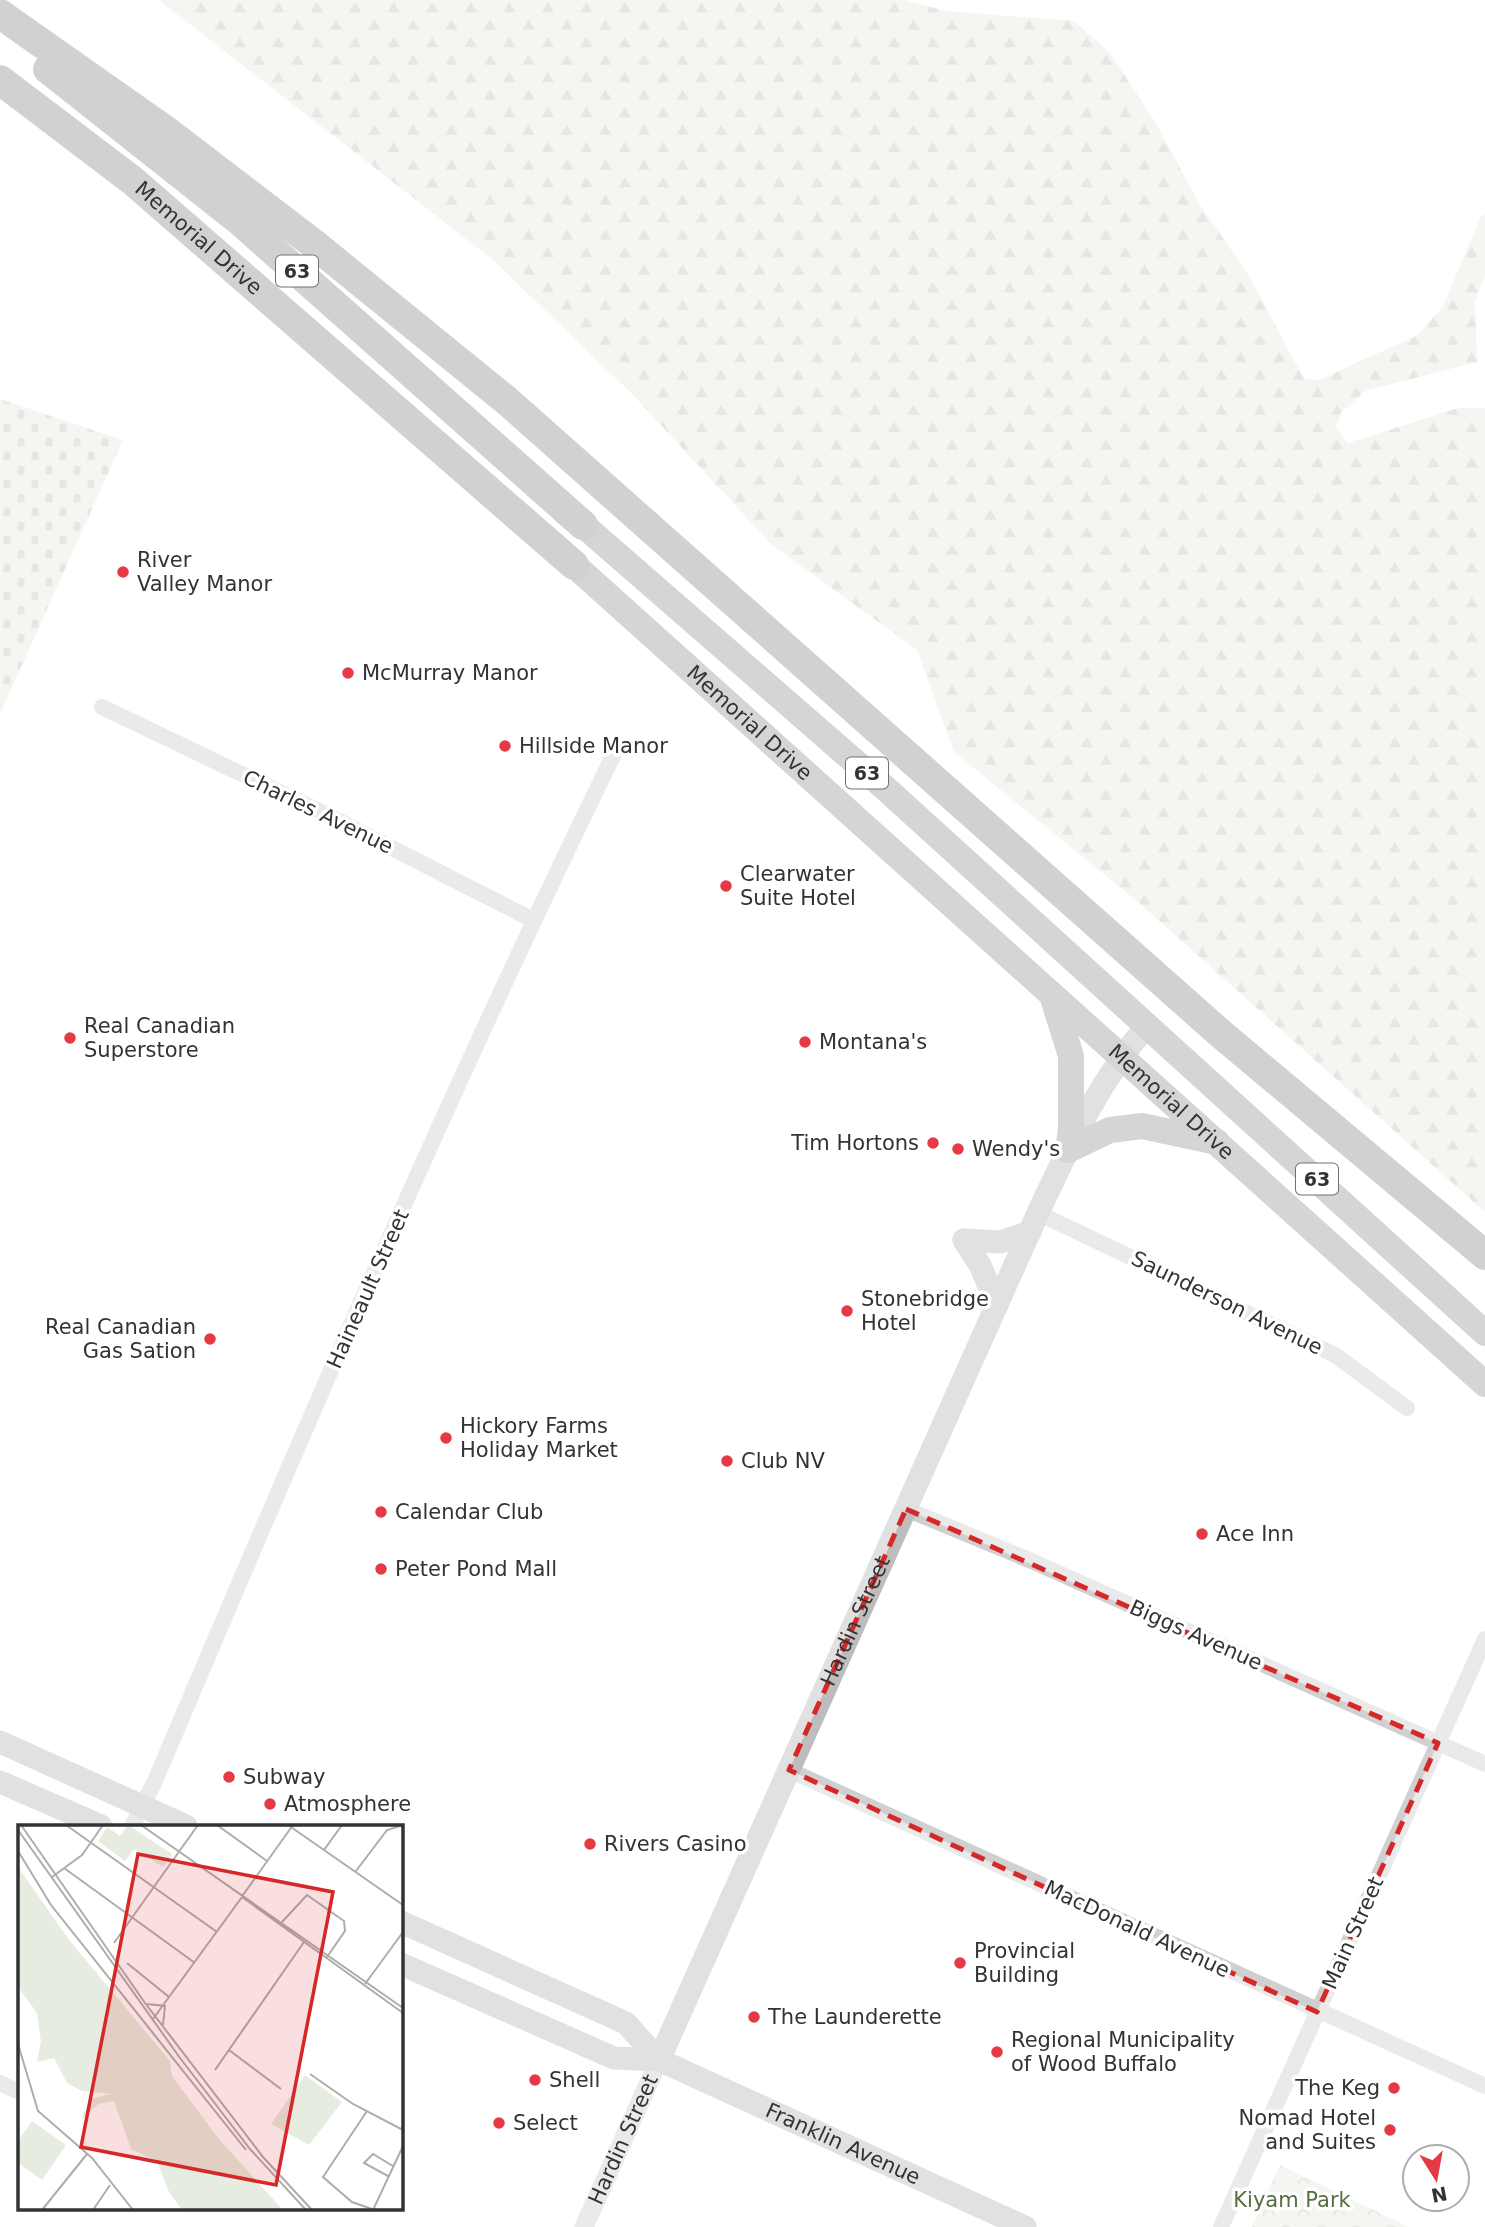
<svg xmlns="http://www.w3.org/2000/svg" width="1485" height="2227" font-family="'DejaVu Sans',sans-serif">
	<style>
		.forest { fill: url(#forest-firs) }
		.cemetery { fill: url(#cemetery-stones) }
		.park { fill: url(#park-crowns) }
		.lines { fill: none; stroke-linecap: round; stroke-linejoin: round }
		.minor { stroke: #d0d0d0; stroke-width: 16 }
		.tertiary { stroke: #d0d0d0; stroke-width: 19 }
		.secondary { stroke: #bdbdbd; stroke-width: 23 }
		.trunk { stroke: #a2a2a2; stroke-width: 26 }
		.motorway { stroke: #9a9a9a; stroke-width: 30 }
		.marked { fill: none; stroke: #d62828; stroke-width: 5; stroke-dasharray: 14 9; stroke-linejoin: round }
		.poi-dot { fill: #e63946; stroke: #fff; stroke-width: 2.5 }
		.labels { text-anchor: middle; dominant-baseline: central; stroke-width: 7; stroke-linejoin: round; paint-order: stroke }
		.shield { fill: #fff; stroke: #707070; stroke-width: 2 }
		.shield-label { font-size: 19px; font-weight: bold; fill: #333 }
		.street-label { font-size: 21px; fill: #333; stroke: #fff }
		.poi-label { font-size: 21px; fill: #333; stroke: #fff; text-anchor: start }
		.park-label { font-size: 21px; fill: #56703f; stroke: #fff }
		.inset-road { fill: none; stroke: #adadad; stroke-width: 2 }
		.view { fill: #d62828; fill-opacity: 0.15; stroke: #d62828; stroke-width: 3.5 }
		.inset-edge { fill: none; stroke: #333; stroke-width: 3.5 }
	</style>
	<defs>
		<pattern id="forest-firs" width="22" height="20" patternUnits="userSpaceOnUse" patternTransform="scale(1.75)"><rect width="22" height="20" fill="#e6ecdf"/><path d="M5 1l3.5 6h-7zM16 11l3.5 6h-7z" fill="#c6cbc0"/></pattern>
		<pattern id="cemetery-stones" width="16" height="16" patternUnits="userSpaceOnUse" patternTransform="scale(1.75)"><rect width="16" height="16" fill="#e6ecdf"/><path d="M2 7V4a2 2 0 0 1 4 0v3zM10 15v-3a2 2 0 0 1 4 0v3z" fill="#c6cbc0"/></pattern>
		<pattern id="park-crowns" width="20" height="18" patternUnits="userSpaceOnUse" patternTransform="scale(1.75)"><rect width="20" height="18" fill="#e6ecdf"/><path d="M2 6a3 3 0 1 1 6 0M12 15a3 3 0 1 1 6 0" fill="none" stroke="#c6cbc0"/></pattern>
	</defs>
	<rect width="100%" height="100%" fill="#fff"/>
	<path class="forest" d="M159,0H905L946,11L1074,21L1110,53L1154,120L1200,205L1248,274L1304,379L1319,380L1418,335L1443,306L1481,217L1485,214V276L1475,301L1477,362L1365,391L1341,413L1336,427L1348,443L1458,408H1485V1212L1138,902L954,752L917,650L772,545L633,395L492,259Z"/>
	<path class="cemetery" d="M0,399L123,440L0,714Z"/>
	<path class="park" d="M1280,2165L1409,2227H1252Z"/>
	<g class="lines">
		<path class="minor" d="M102,707L327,815L533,920
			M1038,1213L1335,1355L1407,1408
			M906,1509L1034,1562L1485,1764
			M789,1770L1485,2086
			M132,1826L155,1781C301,1436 449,1092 613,756
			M0,2083L19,2092
			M1221,2227L1485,1639"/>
		<path class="tertiary" id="s1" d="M584,2227L659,2060"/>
		<g class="secondary">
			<path d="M964,1240L980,1265L997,1305"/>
			<path d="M964,1240L1000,1242L1030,1232"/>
			<path d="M0,1742L186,1826"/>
			<path d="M0,1782L101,1826"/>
			<path d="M401,1922L626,2023L659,2060"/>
			<path id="s2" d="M401,1964L614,2058L659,2060L1025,2227"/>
			<path id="s3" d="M659,2060L1038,1213C1069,1147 1098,1082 1146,1027"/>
		</g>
		<g class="trunk">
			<path d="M583,525L885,788L1485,1333"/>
			<path id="s4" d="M574,565L1485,1384"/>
			<path d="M1052,995L1071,1056V1129L1068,1150"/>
			<path d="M1068,1150L1110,1130L1142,1126L1217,1142"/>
		</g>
		<g class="motorway">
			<path d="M0,14L165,130L314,244L506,400L1221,1034L1485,1255"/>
			<path d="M48,69L240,221L583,525"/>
			<path id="s5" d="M0,80L133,181L574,565"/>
		</g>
	</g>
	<path d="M0 0H1485V2227H0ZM906,1509L1438,1743L1317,2012L789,1770Z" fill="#fff" fill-opacity=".55" fill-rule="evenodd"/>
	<path class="marked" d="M906,1509L1438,1743L1317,2012L789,1770Z"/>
	<g class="poi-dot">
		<circle cx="123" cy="572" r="7"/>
		<circle cx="348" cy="673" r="7"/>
		<circle cx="505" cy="746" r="7"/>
		<circle cx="726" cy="886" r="7"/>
		<circle cx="70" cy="1038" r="7"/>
		<circle cx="805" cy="1042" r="7"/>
		<circle cx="933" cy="1143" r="7"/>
		<circle cx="958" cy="1149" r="7"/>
		<circle cx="847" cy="1311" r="7"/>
		<circle cx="210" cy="1339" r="7"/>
		<circle cx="446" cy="1438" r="7"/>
		<circle cx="727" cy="1461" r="7"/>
		<circle cx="381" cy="1512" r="7"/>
		<circle cx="1202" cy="1534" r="7"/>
		<circle cx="381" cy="1569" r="7"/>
		<circle cx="229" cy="1777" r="7"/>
		<circle cx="270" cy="1804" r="7"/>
		<circle cx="590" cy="1844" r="7"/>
		<circle cx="960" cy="1963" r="7"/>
		<circle cx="754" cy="2017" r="7"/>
		<circle cx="997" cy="2052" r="7"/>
		<circle cx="535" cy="2080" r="7"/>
		<circle cx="1394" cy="2088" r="7"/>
		<circle cx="499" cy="2123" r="7"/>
		<circle cx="1390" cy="2130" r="7"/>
	</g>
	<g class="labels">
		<g class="shield">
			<rect x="276" y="255.5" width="42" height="31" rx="5"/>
			<rect x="846" y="757.5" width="42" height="31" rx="5"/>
			<rect x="1296" y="1163.5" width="42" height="31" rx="5"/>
		</g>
		<g class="shield-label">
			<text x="297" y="271">63</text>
			<text x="867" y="773">63</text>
			<text x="1317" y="1179">63</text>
		</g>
		<g class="street-label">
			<text stroke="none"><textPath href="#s5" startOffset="254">Memorial Drive</textPath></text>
			<text stroke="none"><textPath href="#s4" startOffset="236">Memorial Drive</textPath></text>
			<text transform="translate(318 812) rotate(26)">Charles Avenue</text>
			<text stroke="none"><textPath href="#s4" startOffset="803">Memorial Drive</textPath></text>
			<text transform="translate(368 1289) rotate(-66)">Haineault Street</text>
			<text transform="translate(1227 1303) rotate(26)">Saunderson Avenue</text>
			<text stroke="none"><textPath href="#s3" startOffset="481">Hardin Street</textPath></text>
			<text transform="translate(1196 1635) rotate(24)">Biggs Avenue</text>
			<text transform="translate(1137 1929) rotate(25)">MacDonald Avenue</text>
			<text transform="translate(1353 1933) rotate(-66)">Main Street</text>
			<text stroke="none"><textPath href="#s1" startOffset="96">Hardin Street</textPath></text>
			<text stroke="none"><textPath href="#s2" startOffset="480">Franklin Avenue</textPath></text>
		</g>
		<g class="poi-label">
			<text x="137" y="560">River<tspan x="137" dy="24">Valley Manor</tspan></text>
			<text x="362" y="673">McMurray Manor</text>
			<text x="519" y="746">Hillside Manor</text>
			<text x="740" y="874">Clearwater<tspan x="740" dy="24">Suite Hotel</tspan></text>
			<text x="84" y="1026">Real Canadian<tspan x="84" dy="24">Superstore</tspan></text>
			<text x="819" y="1042">Montana's</text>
			<text x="919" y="1143" text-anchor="end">Tim Hortons</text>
			<text x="972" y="1149">Wendy's</text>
			<text x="861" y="1299">Stonebridge<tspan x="861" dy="24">Hotel</tspan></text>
			<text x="196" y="1327" text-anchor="end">Real Canadian<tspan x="196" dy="24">Gas Sation</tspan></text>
			<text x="460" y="1426">Hickory Farms<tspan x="460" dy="24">Holiday Market</tspan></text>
			<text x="741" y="1461">Club NV</text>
			<text x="395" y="1512">Calendar Club</text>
			<text x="1216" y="1534">Ace Inn</text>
			<text x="395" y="1569">Peter Pond Mall</text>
			<text x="243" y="1777">Subway</text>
			<text x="284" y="1804">Atmosphere</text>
			<text x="604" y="1844">Rivers Casino</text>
			<text x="974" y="1951">Provincial<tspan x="974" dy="24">Building</tspan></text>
			<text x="768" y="2017">The Launderette</text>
			<text x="1011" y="2040">Regional Municipality<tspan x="1011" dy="24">of Wood Buffalo</tspan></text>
			<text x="549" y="2080">Shell</text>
			<text x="1380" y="2088" text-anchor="end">The Keg</text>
			<text x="1376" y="2118" text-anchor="end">Nomad Hotel<tspan x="1376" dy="24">and Suites</tspan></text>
			<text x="513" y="2123">Select</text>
		</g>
		<g class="park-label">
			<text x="1292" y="2200">Kiyam Park</text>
		</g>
	</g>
	<g transform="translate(18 1825)">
		<rect width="385" height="385" fill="#fff"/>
		<path d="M0,42L51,115L152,236L154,251L200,313L265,385H164L151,367L139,336L113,324L96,276L80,279L63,295L73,274L93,269L64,266L49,258L36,233L19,237L23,217L19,188L0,162Z" fill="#e6ecdf"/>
		<path d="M287,250L324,277L291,320L253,299ZM14,296L48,320L24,355L0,338V316Z" fill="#e6ecdf"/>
		<path d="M110,0L154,29L145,42L116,24L107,36L80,16L89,2L102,11Z" fill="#e6ecdf"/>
		<path class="inset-road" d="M3,0L127,178L245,332L294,385M48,0L199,107M123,0L385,183M199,0L249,36M270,0L385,80M0,5L162,233L232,324L288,385M306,25L324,0M0,26L33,80L228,325M46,43L177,138M338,46L369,5L385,0M34,52L64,30L85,0M225,70L275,0M224,72L385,188M264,97L289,70L326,96L327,106L309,132M96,118L180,0M109,138L151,172M347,159L385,107M129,179L147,181L145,200M135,194L224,72M0,219L20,286L74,333L115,385M211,225L263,264M197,245L286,117M292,249L335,279L385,305M349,286L305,352L334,377L354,384M370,351L346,338L355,329L375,341M24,385L69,329M75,385L92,360M355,385L385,321"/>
		<path class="view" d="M120,29L315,67L258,360L63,322Z"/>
		<rect width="385" height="385" class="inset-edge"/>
	</g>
	<g transform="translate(1436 2178) rotate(169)"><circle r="33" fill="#ffffff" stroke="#adadad" stroke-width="2"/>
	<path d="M0-5L12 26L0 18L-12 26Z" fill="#e63946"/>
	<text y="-10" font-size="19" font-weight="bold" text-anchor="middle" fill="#333333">N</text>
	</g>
</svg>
